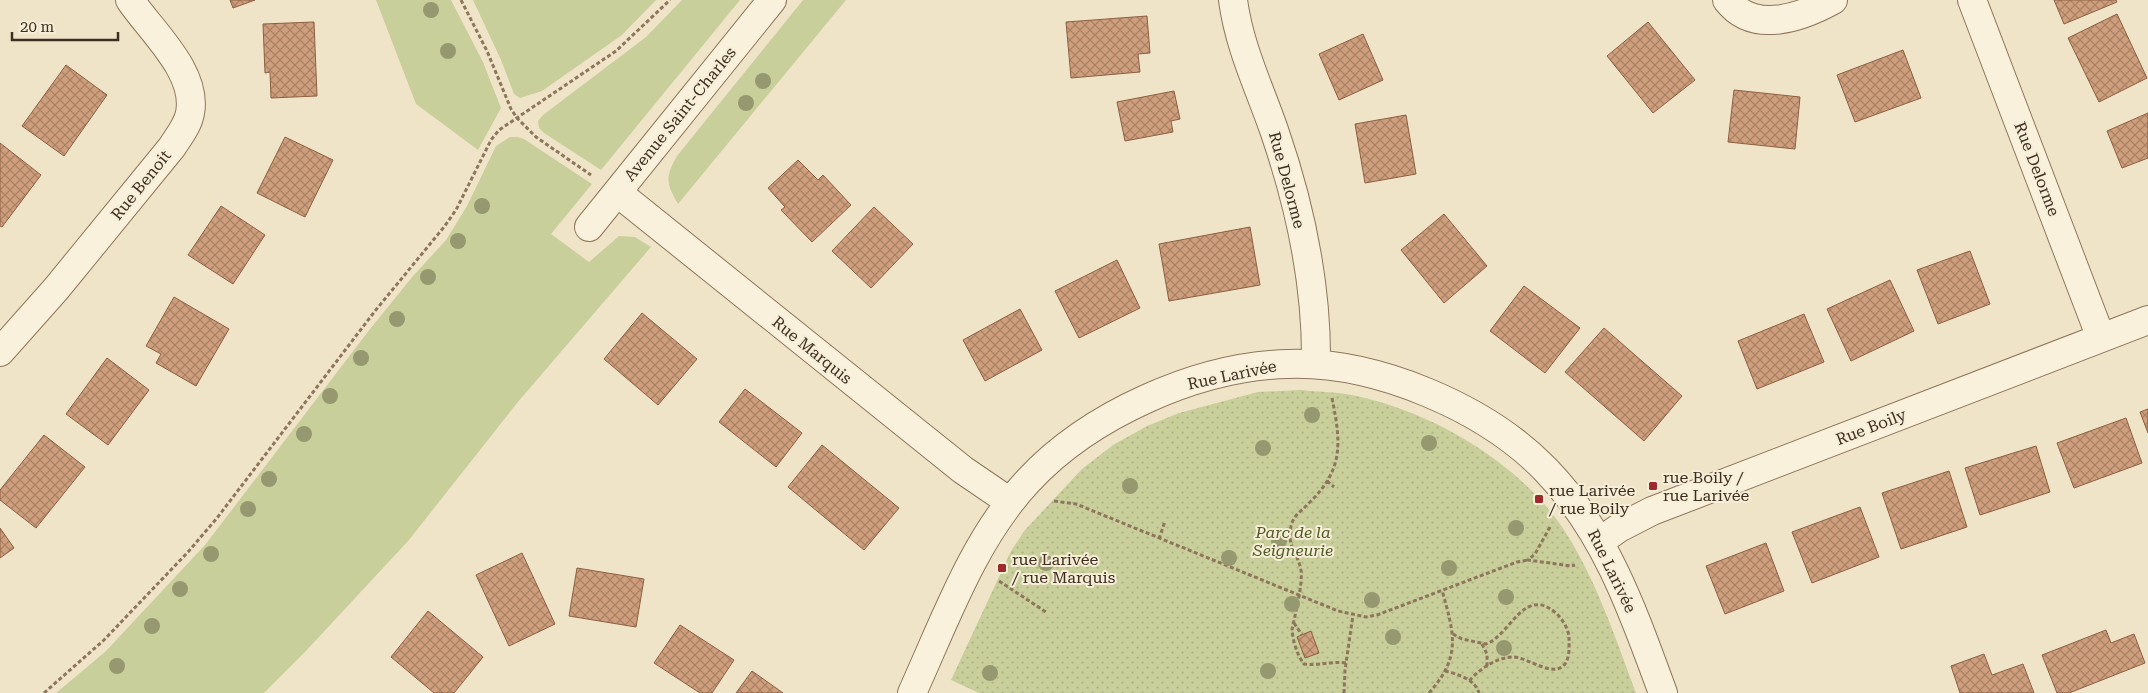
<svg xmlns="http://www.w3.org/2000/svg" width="2148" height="693" font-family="'Roboto Serif',serif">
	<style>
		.green { fill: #c9cf9b }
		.park { fill: url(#park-dots) }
		.building { fill: url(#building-cross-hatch); stroke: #8d5f41 }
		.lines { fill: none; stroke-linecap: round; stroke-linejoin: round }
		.minor-casing { stroke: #8d765c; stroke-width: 30 }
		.tertiary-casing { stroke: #8d765c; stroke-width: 30 }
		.path { stroke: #8d765c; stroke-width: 3; stroke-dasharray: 4 2.5; stroke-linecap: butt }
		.minor { stroke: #faf1dc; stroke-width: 28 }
		.tertiary { stroke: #faf1dc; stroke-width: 28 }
		.tree { fill: #96986f }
		.poi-dot { fill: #9e2a2b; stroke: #f7eed8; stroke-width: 2 }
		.labels { text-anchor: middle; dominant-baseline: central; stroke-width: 4; stroke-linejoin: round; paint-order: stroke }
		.street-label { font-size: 16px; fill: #3d2e20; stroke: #f7eed8 }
		.poi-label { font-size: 16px; fill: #3d2e20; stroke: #f7eed8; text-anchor: start }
		.park-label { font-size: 16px; font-style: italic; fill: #4d5a26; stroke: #f7eed8 }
	</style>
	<defs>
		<pattern id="park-dots" width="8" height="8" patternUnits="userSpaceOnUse" patternTransform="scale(1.25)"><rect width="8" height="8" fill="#c9cf9b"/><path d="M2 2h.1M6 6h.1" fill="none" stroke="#aeb285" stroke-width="1.8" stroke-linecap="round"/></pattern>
		<pattern id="building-cross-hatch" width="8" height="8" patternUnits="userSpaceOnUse" patternTransform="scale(1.25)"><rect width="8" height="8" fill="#cf9f7d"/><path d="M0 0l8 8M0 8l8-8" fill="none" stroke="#a98266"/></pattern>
	</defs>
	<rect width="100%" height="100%" fill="#f0e4c8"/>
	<path class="green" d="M376,0H451L483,62L501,108L478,150L416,104Z
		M473,0H656L622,35L542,91L520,98L514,94L501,60Z
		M682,0H740L601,170L544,133L539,128L538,121L543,115L646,37Z
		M803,0H846L678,204C666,183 665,177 677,156Z
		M510,137H518L524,139L592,184L551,234L589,262L619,236L635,237L651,247L517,403L409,540L305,652L264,693H56L105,652L205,545L370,329L413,276L446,240L467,206L496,146Z"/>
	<path class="park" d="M1301,390C1319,392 1339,392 1357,396C1434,413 1520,463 1564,530C1596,579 1615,637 1636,693H979L951,680L1011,551L1025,530L1082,469L1113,445L1147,426L1179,413L1258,392Z"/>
	<path class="building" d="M230,0H255L233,8Z
		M2054,0H2116L2117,2L2064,24Z
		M2117,14L2147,78L2099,102L2068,38Z
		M1147,16L1150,53L1138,54L1140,72L1071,78L1066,22Z
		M314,22L317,96L271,98L270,72L265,73L263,24Z
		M1648,22L1695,80L1653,113L1607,56Z
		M1363,34L1383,80L1339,100L1319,54Z
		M1903,50L1921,98L1855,122L1837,75Z
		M66,65L107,95L64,156L22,126Z
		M1734,90L1800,97L1795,149L1728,142Z
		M1174,91L1180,119L1171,121L1173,132L1125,141L1117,102Z
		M2148,113V158L2122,168L2107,131Z
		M1406,115L1416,174L1365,183L1355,124Z
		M285,137L333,160L305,217L257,193Z
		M0,143L41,175L2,227L0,226Z
		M798,160L818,180L823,175L851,205L812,242L781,210L785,207L768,188Z
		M221,206L265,235L233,284L188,255Z
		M874,207L913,244L871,288L832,251Z
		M1444,214L1487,266L1444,303L1401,250Z
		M1250,227L1260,285L1169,301L1159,244Z
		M1970,251L1990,304L1938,324L1917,270Z
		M1117,260L1140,308L1079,338L1055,291Z
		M1890,280L1914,331L1851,361L1827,309Z
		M1524,286L1580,328L1545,373L1490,331Z
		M174,297L229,329L196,386L156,363L161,354L146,346Z
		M1020,309L1042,350L985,381L963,340Z
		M642,313L697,359L658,405L604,359Z
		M1804,314L1824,362L1757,389L1738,341Z
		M1604,328L1682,396L1644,441L1565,372Z
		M107,358L149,390L108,445L66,414Z
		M745,389L802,433L776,467L719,422Z
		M2148,409V433L2140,412Z
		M2126,418L2142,463L2074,488L2057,443Z
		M44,435L85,467L36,528L0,500V490Z
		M822,445L899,508L864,550L788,487Z
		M2036,446L2050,492L1980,515L1965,468Z
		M1949,471L1967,527L1901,549L1882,493Z
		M1860,507L1879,557L1812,583L1792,532Z
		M0,528L14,548L0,558Z
		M1766,543L1784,591L1725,614L1706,566Z
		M522,553L555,624L509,646L476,575Z
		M577,568L644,579L636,627L569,616Z
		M428,611L483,657L454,693H434L391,657Z
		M680,625L734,660L712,693H700L654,663Z
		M2106,630L2111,643L2134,634L2145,663L2069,693H2057L2042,655Z
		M1311,631L1319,653L1305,658L1297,637Z
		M1984,654L1992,675L2023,664L2034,693H1960L1951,666Z
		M752,671L783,693H736Z"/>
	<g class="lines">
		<g class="minor-casing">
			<path id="minor" d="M1233,0C1239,46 1259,87 1274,130C1300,205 1317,285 1316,364
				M1727,0C1754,35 1802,17 1833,0
				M1972,0L2101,338
				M618,193L963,470L1010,502
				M0,352L56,289L172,147C179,136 188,125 190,113C198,72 151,31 130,0
				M1599,542L1619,528L1652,511L2148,320
				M912,693C945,621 973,540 1028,481C1089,415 1198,366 1288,364C1375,361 1485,407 1546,470C1606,532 1634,614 1663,693"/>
		</g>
		<g class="tertiary-casing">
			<path id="tertiary" d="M589,227L772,0"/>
		</g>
		<path class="path" d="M461,0L487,51L511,109L517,118L536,137L591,175
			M1332,398C1341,443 1344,469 1309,503C1301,512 1294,514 1291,526C1287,548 1297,551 1301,570C1303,585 1295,614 1292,630C1293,641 1297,655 1304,664C1319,666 1331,661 1346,663
			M1327,481L1334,487
			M1054,501L1076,504L1338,611L1366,617L1377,615L1517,562L1528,560
			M1550,527L1535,554L1528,560L1571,566L1575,565
			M1159,539L1165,521
			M999,581L1046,612
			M1294,623L1302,635
			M1453,634L1462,639L1486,644C1511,635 1524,584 1557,614C1563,620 1569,630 1569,638C1569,646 1570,657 1565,664C1553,679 1529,657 1512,657C1495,658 1480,669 1469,681
			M1482,644L1487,654V666
			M1445,671C1457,674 1475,679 1479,693
			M44,693L104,640L188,552L217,518L375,311L444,227L456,210L491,140L499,130L616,51L670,0
			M1344,693L1345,670L1353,615
			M1429,693C1462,656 1454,634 1442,590"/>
		<use href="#minor" class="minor"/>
		<use href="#tertiary" class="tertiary"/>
	</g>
	<g class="tree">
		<circle cx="431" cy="10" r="8"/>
		<circle cx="448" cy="51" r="8"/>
		<circle cx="763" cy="81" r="8"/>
		<circle cx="746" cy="103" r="8"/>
		<circle cx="482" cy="206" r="8"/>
		<circle cx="458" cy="241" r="8"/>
		<circle cx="428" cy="277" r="8"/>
		<circle cx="397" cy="319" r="8"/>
		<circle cx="361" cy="358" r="8"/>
		<circle cx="330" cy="396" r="8"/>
		<circle cx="1312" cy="415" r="8"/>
		<circle cx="304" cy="434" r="8"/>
		<circle cx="1429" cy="443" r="8"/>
		<circle cx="1263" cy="448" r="8"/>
		<circle cx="269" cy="479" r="8"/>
		<circle cx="1130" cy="486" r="8"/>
		<circle cx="248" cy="509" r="8"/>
		<circle cx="1516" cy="528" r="8"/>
		<circle cx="1279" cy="541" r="8"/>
		<circle cx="211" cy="554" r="8"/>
		<circle cx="1229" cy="558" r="8"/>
		<circle cx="1046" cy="563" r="8"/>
		<circle cx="1449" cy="568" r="8"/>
		<circle cx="180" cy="589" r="8"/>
		<circle cx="1506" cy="597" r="8"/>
		<circle cx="1372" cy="600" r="8"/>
		<circle cx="1292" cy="604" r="8"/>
		<circle cx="152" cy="626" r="8"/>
		<circle cx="1393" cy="637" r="8"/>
		<circle cx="1504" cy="648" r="8"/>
		<circle cx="117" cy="666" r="8"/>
		<circle cx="1268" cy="671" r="8"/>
		<circle cx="990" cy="673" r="8"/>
	</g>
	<g class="poi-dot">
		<rect x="1648" y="481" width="10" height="10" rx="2.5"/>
		<rect x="1534" y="494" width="10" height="10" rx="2.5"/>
		<rect x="997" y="563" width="10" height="10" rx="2.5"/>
	</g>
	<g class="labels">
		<g class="street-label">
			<text transform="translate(680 114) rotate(-51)">Avenue Saint-Charles</text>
			<text transform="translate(2037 169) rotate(69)">Rue Delorme</text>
			<text transform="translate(1287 180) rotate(75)">Rue Delorme</text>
			<text transform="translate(141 185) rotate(-51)">Rue Benoit</text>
			<text transform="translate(812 350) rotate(39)">Rue Marquis</text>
			<text transform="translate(1232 375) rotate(-12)">Rue Larivée</text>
			<text transform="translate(1871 427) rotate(-21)">Rue Boily</text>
			<text transform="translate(1612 571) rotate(64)">Rue Larivée</text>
		</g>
		<g class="poi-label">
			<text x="1663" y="477">rue Boily /<tspan x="1663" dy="18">rue Larivée</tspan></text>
			<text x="1549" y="490">rue Larivée<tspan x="1549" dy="18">/ rue Boily</tspan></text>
			<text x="1012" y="559">rue Larivée<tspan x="1012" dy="18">/ rue Marquis</tspan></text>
		</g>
		<g class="park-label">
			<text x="1293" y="532">Parc de la<tspan x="1293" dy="18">Seigneurie</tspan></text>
		</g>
	</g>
	<path d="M12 32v8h106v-8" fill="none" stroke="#3d2e20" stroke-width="2.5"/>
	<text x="20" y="32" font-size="15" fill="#3d2e20" stroke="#f7eed8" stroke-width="4" paint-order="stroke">20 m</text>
</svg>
